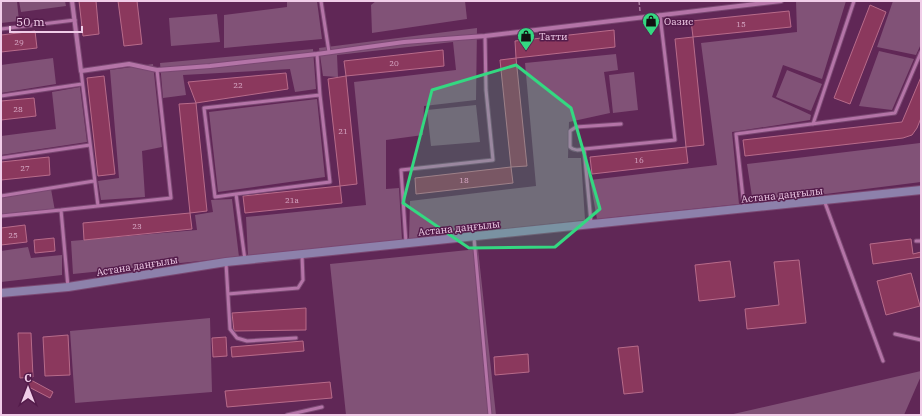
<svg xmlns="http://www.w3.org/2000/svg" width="922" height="416" font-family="'IBM Plex Serif',serif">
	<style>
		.green { fill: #815277 }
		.building { fill: #8b385d; stroke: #b86b8a }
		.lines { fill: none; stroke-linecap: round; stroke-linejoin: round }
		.lane-casing { stroke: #7a4872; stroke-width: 5 }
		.street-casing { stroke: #7a4872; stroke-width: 6 }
		.secondary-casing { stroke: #7a4872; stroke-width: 10 }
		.path { stroke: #a5779c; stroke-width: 1.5; stroke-dasharray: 4 2; stroke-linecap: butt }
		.lane { stroke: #b474a7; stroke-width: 3 }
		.street { stroke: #b474a7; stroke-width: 4 }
		.secondary { stroke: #8d81ab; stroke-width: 8 }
		.marked { fill: #34d881; fill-opacity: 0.2; stroke: #34d881; stroke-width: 3; stroke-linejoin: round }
		.labels { text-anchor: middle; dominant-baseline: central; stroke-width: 3; stroke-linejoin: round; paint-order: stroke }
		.number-label { font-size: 8px; fill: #d7a8c5 }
		.poi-label { font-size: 10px; fill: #f0cde8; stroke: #541c4b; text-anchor: start }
		.street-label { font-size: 10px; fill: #f0cde8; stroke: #541c4b }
	</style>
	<rect width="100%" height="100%" fill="#602756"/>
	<path class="green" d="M1,1H17L19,21L1,23Z
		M19,1H65L66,6L21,12Z
		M287,1H317L322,39L224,48V15L287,7Z
		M376,1H465L467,19L372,33L371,5Z
		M796,1H846L822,79L783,65L772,97L811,115L810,120L732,132L739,204L597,219L590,180L717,165L701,43L797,32Z
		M893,1H921V44L916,55L877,47Z
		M217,14L220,42L171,46L169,18Z
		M477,28L476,100L424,106L423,135L386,140V189L399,188L402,240L248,256L246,217L366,205L354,82L456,70L453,42L337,55L338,77L323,76L319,48Z
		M313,49L316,89L295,92L290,69L183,75L186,95L163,98L160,63Z
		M879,51L914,59L892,110L859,106Z
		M616,54L618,70L604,72L610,113L569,122L568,158H581L585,220L409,239L410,201L536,186L525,63Z
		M53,58L56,84L1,93V65Z
		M153,64L162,147L142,151L145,197L101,200L98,181L119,178L110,70Z
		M787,70L822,84L811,111L776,97Z
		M634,72L638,110L613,113L609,75Z
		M80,87L87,142L1,155V136L56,129L52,92Z
		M317,99L325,177L218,192L209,112Z
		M476,105L480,142L431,146L427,110Z
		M921,141V182L753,203L747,164L920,143Z
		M51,189L55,211L1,215V198Z
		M232,199L239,257L73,274L71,241L197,230L195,215L213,212L211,200Z
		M28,247L31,258L62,255V275L1,282V251Z
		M478,249L496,415H346L330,264Z
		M210,318L212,392L75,403L70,331Z
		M921,371V376L904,415H729Z"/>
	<path class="building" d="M79,1H96L99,34L83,36Z
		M118,1H137L142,44L124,46Z
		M870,5L886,12L850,104L834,98Z
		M789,11L791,27L693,37L691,21Z
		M614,30L615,47L516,58L515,41Z
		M35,31L37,48L1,52V35Z
		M693,37L704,145L686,147L675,39Z
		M443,50L444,66L346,76L344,61Z
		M516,58L527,166L511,167L500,60Z
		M286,73L288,89L196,103L188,82Z
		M104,76L115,174L98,176L87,78Z
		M346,76L357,184L340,186L328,79Z
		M921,77V118L917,128L912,135L903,138L745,156L743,140L902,122Z
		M34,98L36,116L1,120V101Z
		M196,103L207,211L190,213L179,104Z
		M686,147L688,163L592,174L590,157Z
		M49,157L50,175L1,180V162Z
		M511,167L513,183L416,194L415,178Z
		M340,186L342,203L245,213L243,196Z
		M190,213L192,229L84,240L83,223Z
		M25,225L27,242L1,245V228Z
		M54,238L55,251L35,253L34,240Z
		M911,239L913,254L921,252V257L873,264L870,244Z
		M799,260L806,323L747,329L745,309L779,305L774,262Z
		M730,261L735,297L699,301L695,265Z
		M911,273L920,306L886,315L877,281Z
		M306,308V330L234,331L232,313Z
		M18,333H31L33,377L20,378Z
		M68,335L70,375L45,376L43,337Z
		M226,337L227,356L213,357L212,338Z
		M303,341L304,351L232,357L231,347Z
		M638,346L643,392L624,394L618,348Z
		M528,354L529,372L495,375L494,357Z
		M31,380L53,392L50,398L27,386Z
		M330,382L332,398L227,407L225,391Z"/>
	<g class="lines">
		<g class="lane-casing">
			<path id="lane" d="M321,1L329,52
				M1,29L75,20
				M81,71L98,206
				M1,96L82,84
				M813,124L854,1
				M584,149C579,150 574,151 570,147V131L576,127L621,124
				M1,158L90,145
				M236,194L330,182L320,95
				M1,196L94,181
				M824,200L883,361
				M744,207L736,134L895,113L921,52
				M61,210L171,198L157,70
				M1,216L61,210L68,287
				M591,222L584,149L675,140L660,15
				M474,238L490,415
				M916,241H921
				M406,243L401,170L493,160L486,90L485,36
				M245,260L236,194L215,197L204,108L320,95L317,54
				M226,263L230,329L237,338L247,341L296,338
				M228,294L298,288L303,280L302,255
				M895,334L921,340
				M287,415L322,407"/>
		</g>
		<g class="street-casing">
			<path id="street" d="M72,1L81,71L129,64L157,70L210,66L317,54L404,42L485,36L781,1"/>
		</g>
		<g class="secondary-casing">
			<path id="secondary" d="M1,293L68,287L226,262L921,190"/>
		</g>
		<path class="path" d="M639,1L640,11"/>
		<use href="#lane" class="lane"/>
		<use href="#street" class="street"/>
		<use href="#secondary" class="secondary"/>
	</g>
	<path class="marked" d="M516,65L571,108L600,209L555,247L469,248L403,203L432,90Z"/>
	<defs>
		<g id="shop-pin" transform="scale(0.9)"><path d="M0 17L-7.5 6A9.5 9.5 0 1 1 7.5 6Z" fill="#34d881" stroke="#541c4b"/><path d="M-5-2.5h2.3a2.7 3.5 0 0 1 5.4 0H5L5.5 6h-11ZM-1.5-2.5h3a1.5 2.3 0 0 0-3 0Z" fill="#111"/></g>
	</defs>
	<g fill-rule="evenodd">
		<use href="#shop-pin" x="651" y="21"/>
		<use href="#shop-pin" x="526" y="36"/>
	</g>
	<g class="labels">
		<g class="number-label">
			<text x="741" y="24">15</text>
			<text x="19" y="42">29</text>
			<text x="394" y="63">20</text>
			<text x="238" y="85">22</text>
			<text x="18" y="109">28</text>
			<text x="343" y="131">21</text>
			<text x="639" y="160">16</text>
			<text x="25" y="168">27</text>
			<text x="464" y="180">18</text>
			<text x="292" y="200">21а</text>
			<text x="137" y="226">23</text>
			<text x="13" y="235">25</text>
		</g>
		<g class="poi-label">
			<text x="664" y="21">Оазис</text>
			<text x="539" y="36">Татти</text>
		</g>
		<g class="street-label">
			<text transform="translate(782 195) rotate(-6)">Астана даңғылы</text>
			<text transform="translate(459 228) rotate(-6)">Астана даңғылы</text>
			<text transform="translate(137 266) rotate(-9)">Астана даңғылы</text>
		</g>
	</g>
	<rect width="922" height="416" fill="none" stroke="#f0cde8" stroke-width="4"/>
	<g transform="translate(28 388)" stroke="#541c4b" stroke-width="3" paint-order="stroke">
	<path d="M0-3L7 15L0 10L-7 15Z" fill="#f0cde8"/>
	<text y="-6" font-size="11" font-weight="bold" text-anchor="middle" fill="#f0cde8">С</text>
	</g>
	<path d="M10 26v6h72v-6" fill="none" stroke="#f0cde8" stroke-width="2"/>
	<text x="16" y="26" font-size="12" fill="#f0cde8" stroke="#541c4b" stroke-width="3" paint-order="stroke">50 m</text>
</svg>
